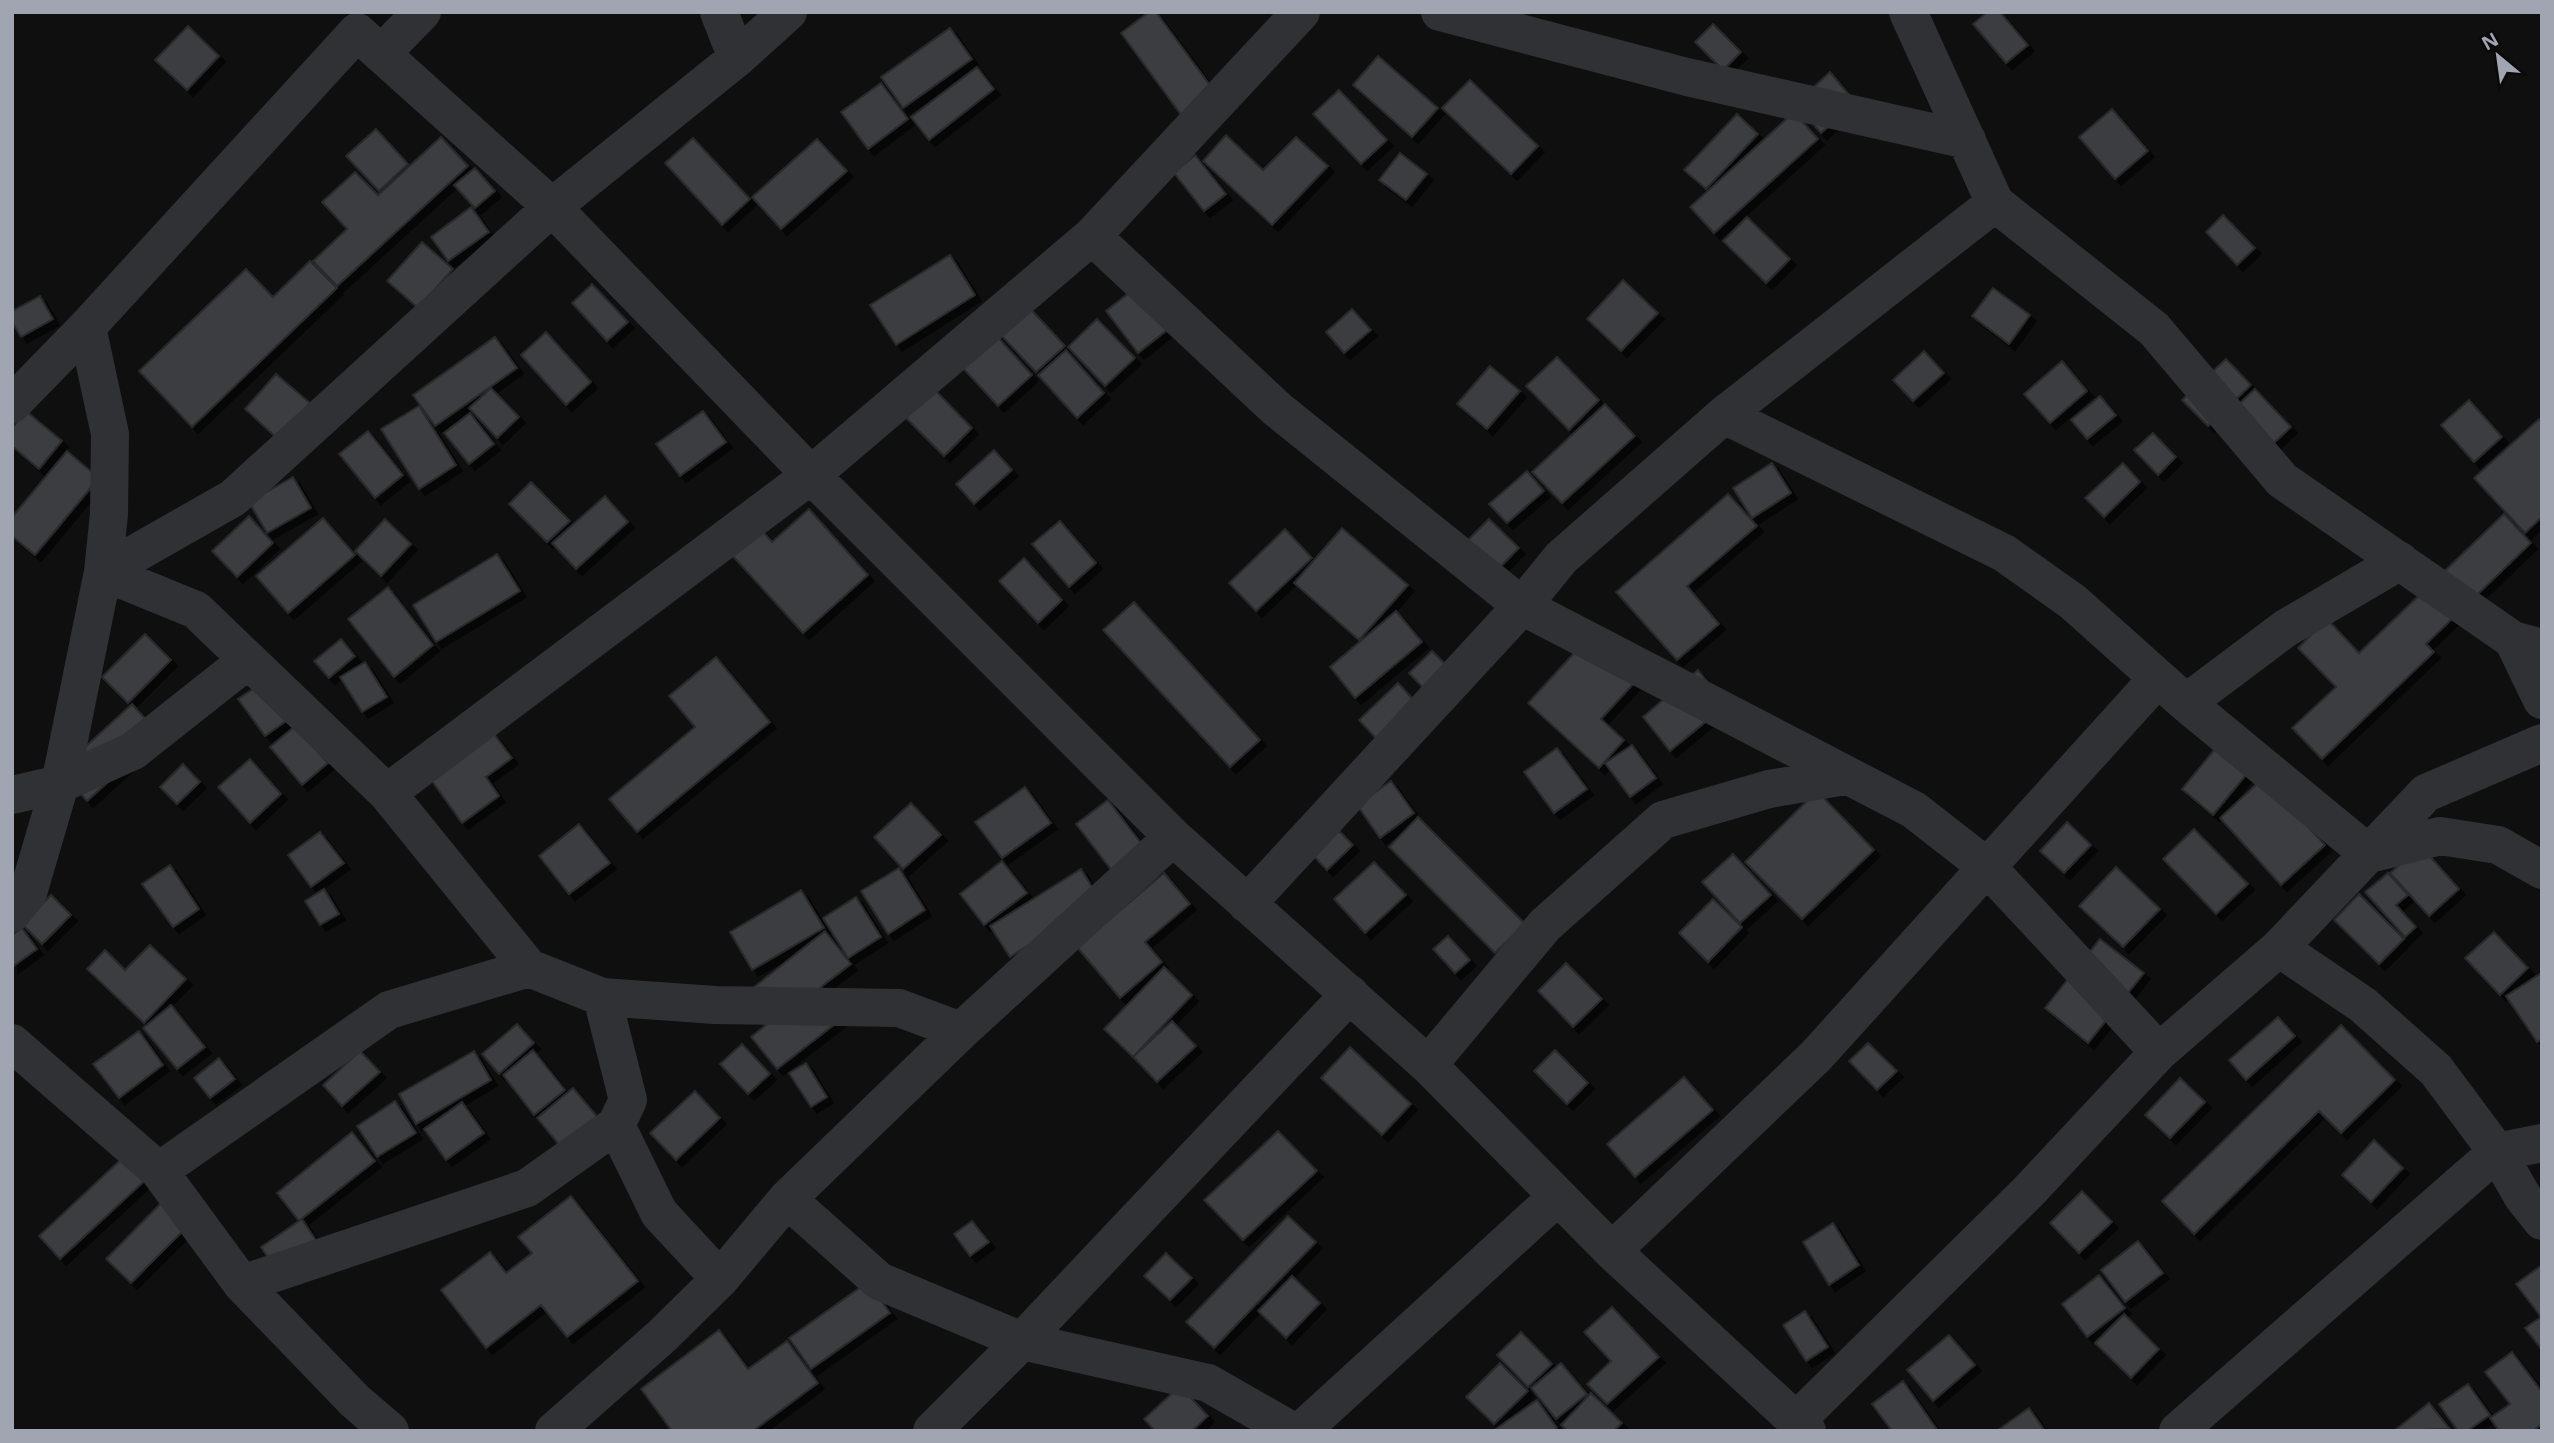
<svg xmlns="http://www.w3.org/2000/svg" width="2554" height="1443" font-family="'Noto Sans',sans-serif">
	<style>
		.building { fill: #3b3c40; stroke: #29292c; stroke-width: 2; filter: url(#shadow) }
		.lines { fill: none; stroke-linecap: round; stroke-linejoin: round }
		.minor { stroke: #303135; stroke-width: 38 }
	</style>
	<defs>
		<filter id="shadow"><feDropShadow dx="6" dy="6" stdDeviation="0" flood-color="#0009"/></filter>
	</defs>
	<rect width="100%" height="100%" fill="#0f0f10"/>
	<path class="building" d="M1149,12H1156L1215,92L1182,116L1121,33Z
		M1987,12H2000L2028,45L2006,63L1973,24Z
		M1713,24L1741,52L1723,70L1695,42Z
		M188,26L219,56L187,90L155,60Z
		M950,28L972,59L903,108L881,77Z
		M1378,56L1438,108L1412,137L1353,85Z
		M977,67L994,89L929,140L911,117Z
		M1830,72L1856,103L1821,133L1795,104Z
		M1470,80L1538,146L1511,174L1442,108Z
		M881,83L908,119L868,149L841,112Z
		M1339,90L1387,140L1361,164L1313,114Z
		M2112,109L2148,151L2115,179L2079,137Z
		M1794,112L1818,139L1714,233L1690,207Z
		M1737,114L1758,134L1706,189L1684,170Z
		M376,129L408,164L379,191L346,156Z
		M1226,135L1263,170L1296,137L1328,166L1272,225L1203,161Z
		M441,137L468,166L337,286L313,261L347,229L322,202L355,172L378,195Z
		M693,138L750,199L722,225L665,163Z
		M817,139L847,171L781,229L752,197Z
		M1400,153L1427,174L1406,200L1379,180Z
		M1195,155L1226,194L1204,211L1174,173Z
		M475,168L495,191L475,208L454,185Z
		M471,207L489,232L448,261L431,237Z
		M2223,215L2255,248L2237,265L2206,232Z
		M1747,217L1790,259L1766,283L1723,241Z
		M422,242L453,269L418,308L387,281Z
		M950,255L975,295L896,345L870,305Z
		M310,261L337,288L192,427L139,371L246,269L273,297Z
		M1623,280L1658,313L1621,351L1587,319Z
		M592,284L628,322L607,341L572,303Z
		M1139,285L1171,327L1138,353L1106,311Z
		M1993,288L2030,315L2009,344L1972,316Z
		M40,296L53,319L21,337L12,322V311Z
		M1027,305L1065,346L1036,372L998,332Z
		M1352,309L1371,330L1344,353L1326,332Z
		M1097,319L1135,358L1105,386L1068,347Z
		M546,332L591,382L566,405L521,355Z
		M996,335L1032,375L998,406L961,366Z
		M495,337L517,368L435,426L413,395Z
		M1066,350L1104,393L1077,418L1038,375Z
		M1924,351L1944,373L1913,401L1893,380Z
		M1557,357L1599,400L1569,430L1526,386Z
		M2226,359L2251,385L2208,426L2182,400Z
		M2062,361L2087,391L2050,423L2024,394Z
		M1490,366L1520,391L1487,429L1457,404Z
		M276,374L310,403L278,439L245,409Z
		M491,388L519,417L497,438L469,408Z
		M933,388L972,428L944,456L905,417Z
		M2255,389L2291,427L2262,454L2226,416Z
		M2100,396L2116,415L2087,439L2071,420Z
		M2469,400L2502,437L2474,462L2441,425Z
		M1605,404L1635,436L1562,503L1532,472Z
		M419,406L456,465L419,489L381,429Z
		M26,411L62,441L39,469L12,446V428Z
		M703,411L726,442L680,476L656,444Z
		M470,413L494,444L469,464L444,433Z
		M2539,419L2542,423V517L2525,533L2474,478Z
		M368,431L403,475L375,498L339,454Z
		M2153,433L2176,457L2158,475L2134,450Z
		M994,450L1012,470L974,504L956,484Z
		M67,451L99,478L35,555L12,536V517Z
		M1772,463L1791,493L1752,518L1733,488Z
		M2123,463L2140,482L2104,517L2085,498Z
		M1527,471L1544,491L1507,523L1489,504Z
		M293,477L311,508L267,533L249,502Z
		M531,482L570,521L547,542L509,504Z
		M1728,494L1757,526L1687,586L1719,624L1677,660L1616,592Z
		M605,496L628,522L576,569L552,543Z
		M809,509L868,575L803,633L729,552L758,526L772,542Z
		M2504,514L2531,543L2426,644L2434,652L2322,759L2292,728L2336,687L2298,648L2327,619L2359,653Z
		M249,516L273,543L237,577L212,551Z
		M323,518L355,555L288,613L256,576Z
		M385,519L411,544L381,576L355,551Z
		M1489,519L1519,548L1491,576L1462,546Z
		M1060,521L1096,563L1069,587L1032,544Z
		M1342,528L1408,585L1359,640L1294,583Z
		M1285,529L1312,558L1256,611L1229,583Z
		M497,554L520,591L436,642L413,605Z
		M1024,558L1062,600L1038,623L999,581Z
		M388,587L433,645L394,677L348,619Z
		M1134,602L1260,740L1230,767L1103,630Z
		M1396,611L1422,642L1355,698L1330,667Z
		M145,634L171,660L128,703L102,677Z
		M1588,638L1636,681L1601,719L1624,740L1599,768L1528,703Z
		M341,639L355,656L329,678L314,661Z
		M1432,651L1454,673L1431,696L1409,673Z
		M716,657L770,722L637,832L609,799L695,727L669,696Z
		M365,662L387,697L362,712L340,677Z
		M1698,670L1726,705L1670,751L1643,717Z
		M263,682L289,719L265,736L238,699Z
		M1398,683L1423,710L1384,747L1359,720Z
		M132,704L160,735L87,801L60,770Z
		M295,726L328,763L302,785L270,747Z
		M494,734L512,758L486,777L499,796L462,823L432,781Z
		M2220,743L2251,769L2213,815L2182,789Z
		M1632,745L1656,778L1630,797L1605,763Z
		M1557,748L1587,789L1554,813L1524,772Z
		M250,759L281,794L250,823L218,787Z
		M183,764L200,782L177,804L160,787Z
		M2263,778L2325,845L2281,885L2220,818Z
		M1391,781L1414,813L1380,838L1357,805Z
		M1025,787L1051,823L1002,858L975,822Z
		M1817,791L1874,850L1802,919L1745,862Z
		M1108,800L1147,851L1116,876L1076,824Z
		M911,803L941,835L903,869L874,837Z
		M1418,817L1525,924L1495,953L1389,847Z
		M2067,822L2091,845L2064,873L2040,851Z
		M579,824L610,863L569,894L539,856Z
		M1336,828L1353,845L1327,870L1310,852Z
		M2194,829L2248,884L2216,914L2163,859Z
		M320,832L344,863L311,887L288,855Z
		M2421,846L2459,889L2429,916L2390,873Z
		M1733,854L1771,895L1740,923L1702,882Z
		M1002,861L1027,893L984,925L960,894Z
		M1374,862L1406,895L1365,933L1334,899Z
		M170,865L199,909L173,927L142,884Z
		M2116,867L2160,909L2123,947L2079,906Z
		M899,868L925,910L888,934L861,891Z
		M1081,869L1100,900L1010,957L990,926Z
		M1164,873L1190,904L1145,942L1162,962L1120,998L1077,947Z
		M2388,873L2408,895L2396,905L2416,927L2405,937L2365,892Z
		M324,889L339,914L320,925L305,901Z
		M801,890L824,928L752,970L730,932Z
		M2359,894L2404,939L2379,964L2334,920Z
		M51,895L71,915L42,944L22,924Z
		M856,897L881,937L848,958L823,918Z
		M1713,899L1742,927L1708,962L1679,933Z
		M22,928L37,949L12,967V935Z
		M825,931L851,964L821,987L844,1017L777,1069L751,1037L772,1020L749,991Z
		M2494,932L2528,968L2500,995L2465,958Z
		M1448,936L1470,960L1455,973L1433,949Z
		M2100,939L2144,973L2088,1043L2045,1008Z
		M150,945L186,979L144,1023L87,969L105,950L125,970Z
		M1566,963L1602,999L1573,1027L1538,991Z
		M1164,967L1192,995L1133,1057L1104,1029Z
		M2540,974L2542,977V1039L2537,1042L2506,996Z
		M171,1005L205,1047L177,1069L143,1028Z
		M2278,1017L2295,1036L2246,1080L2229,1060Z
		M1172,1021L1196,1046L1157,1082L1133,1057Z
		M517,1024L534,1043L499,1074L482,1054Z
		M2341,1025L2395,1080L2341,1133L2319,1111L2194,1234L2162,1201Z
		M139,1031L163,1065L119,1098L93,1064Z
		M1868,1043L1897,1071L1877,1090L1849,1061Z
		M742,1044L770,1074L748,1094L720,1064Z
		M1350,1047L1411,1104L1382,1135L1321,1078Z
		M533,1050L565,1090L534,1115L503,1075Z
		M1555,1050L1588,1083L1567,1104L1534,1071Z
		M360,1051L380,1072L342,1106L323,1085Z
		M474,1051L491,1080L416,1124L399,1094Z
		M219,1058L235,1079L210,1098L194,1078Z
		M806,1063L827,1097L811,1107L789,1073Z
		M1684,1077L1713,1110L1635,1177L1607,1144Z
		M2180,1078L2205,1102L2170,1138L2145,1115Z
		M573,1088L601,1121L565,1152L537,1118Z
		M695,1091L720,1118L676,1160L650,1133Z
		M395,1101L416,1133L377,1157L357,1126Z
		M462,1102L484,1133L446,1160L424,1129Z
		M1278,1131L1317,1171L1243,1240L1204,1200Z
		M352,1132L375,1161L299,1221L277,1193Z
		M2374,1140L2403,1168L2371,1202L2342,1175Z
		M129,1152L151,1175L60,1259L39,1236Z
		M2082,1191L2112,1222L2079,1253L2050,1223Z
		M170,1194L195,1219L131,1283L106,1259Z
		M571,1196L638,1281L567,1337L541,1305L486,1348L441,1290L490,1252L506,1273L532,1253L518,1237Z
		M1288,1216L1316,1242L1214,1348L1186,1322Z
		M302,1219L319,1245L278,1273L261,1247Z
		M972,1221L989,1242L970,1256L954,1234Z
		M1833,1223L1859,1265L1829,1285L1803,1242Z
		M2138,1241L2163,1273L2125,1302L2101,1270Z
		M1166,1253L1192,1278L1170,1300L1144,1276Z
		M2542,1265V1350L2525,1328L2541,1317L2516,1284Z
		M2099,1275L2125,1308L2087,1337L2062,1304Z
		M1292,1276L1320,1303L1286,1338L1258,1311Z
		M868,1282L890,1313L811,1369L789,1338Z
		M1612,1307L1659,1357L1607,1404L1587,1384L1611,1361L1584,1332Z
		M1805,1311L1828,1347L1806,1361L1783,1325Z
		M2124,1314L2159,1349L2131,1378L2095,1343Z
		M719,1330L748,1369L787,1341L818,1383L753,1431H672L641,1389Z
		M1521,1332L1552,1364L1528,1387L1497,1355Z
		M1949,1335L1975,1365L1933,1401L1907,1370Z
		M2512,1352L2542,1392V1424L2533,1431H2499L2490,1418L2510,1404L2485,1372Z
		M1500,1363L1528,1391L1494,1424L1466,1397Z
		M1561,1363L1587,1394L1556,1419L1531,1388Z
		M1903,1381L1938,1431H1892L1872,1404Z
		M2468,1384L2490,1415L2467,1431H2458L2439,1404Z
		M1180,1386L1208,1416L1192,1431H1155L1144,1419Z
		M1591,1393L1622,1423L1614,1431H1567L1561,1425Z
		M1537,1400L1557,1428L1554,1431H1493Z
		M2429,1403L2450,1429L2394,1431Z
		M2029,1408L2045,1431H1998V1430Z"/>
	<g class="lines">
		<path class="minor" d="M719,12L737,58
			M1440,12L1687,77L1967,140
			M1908,12L1995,203L2154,329L2282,480L2513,640L2542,648
			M381,54L422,12
			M1092,236L1277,409L1522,606L1914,810L1987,867L2159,1052
			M87,327L110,434L109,514L103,572L196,610L387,793L529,968L602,997L715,1005L899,1008L961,1031
			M12,404L87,327L357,32L552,207L811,475L1173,837L1428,1065L1612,1251L1807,1431
			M1724,415L2004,553L2073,602L2186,703L2369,854
			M2513,640L2542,700
			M2186,703L2286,628L2400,561
			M387,793L811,475L1092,236L1301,12
			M12,795L60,784L133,751L248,660
			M2369,854L2440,836L2498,845L2542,870
			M1247,904L1522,606L1561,558L1724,415L1995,203
			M12,913L28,893L60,784L103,572L233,498L552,207L737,58L788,12
			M2279,948L2363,1005L2436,1070L2497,1152L2523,1197L2542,1221
			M12,1043L159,1171L242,1284L355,1401L390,1431
			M1428,1065L1545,925L1663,820L1769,789L1845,776
			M616,1125L659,1213L720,1279
			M159,1171L389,1010L529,968
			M787,1199L879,1281L1022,1341L1208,1383L1292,1431
			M1612,1251L1816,1056L2158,678
			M242,1284L527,1188L616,1125L628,1100L602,997
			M1797,1420L2028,1192L2159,1052L2279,948L2426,793L2542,743
			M554,1431L662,1336L720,1279L787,1199L961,1031L1173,837
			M932,1431L1022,1341L1350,994
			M1301,1431L1557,1197
			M2178,1431L2497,1152L2542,1143"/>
	</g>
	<rect width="2554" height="1443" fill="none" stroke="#a0a5b1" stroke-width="28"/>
	<g transform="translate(2498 56) rotate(331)" stroke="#0a0a0b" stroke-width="5" paint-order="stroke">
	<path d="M0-5L12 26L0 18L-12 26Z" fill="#a0a5b1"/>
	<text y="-10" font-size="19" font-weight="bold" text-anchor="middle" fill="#a0a5b1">N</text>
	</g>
</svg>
